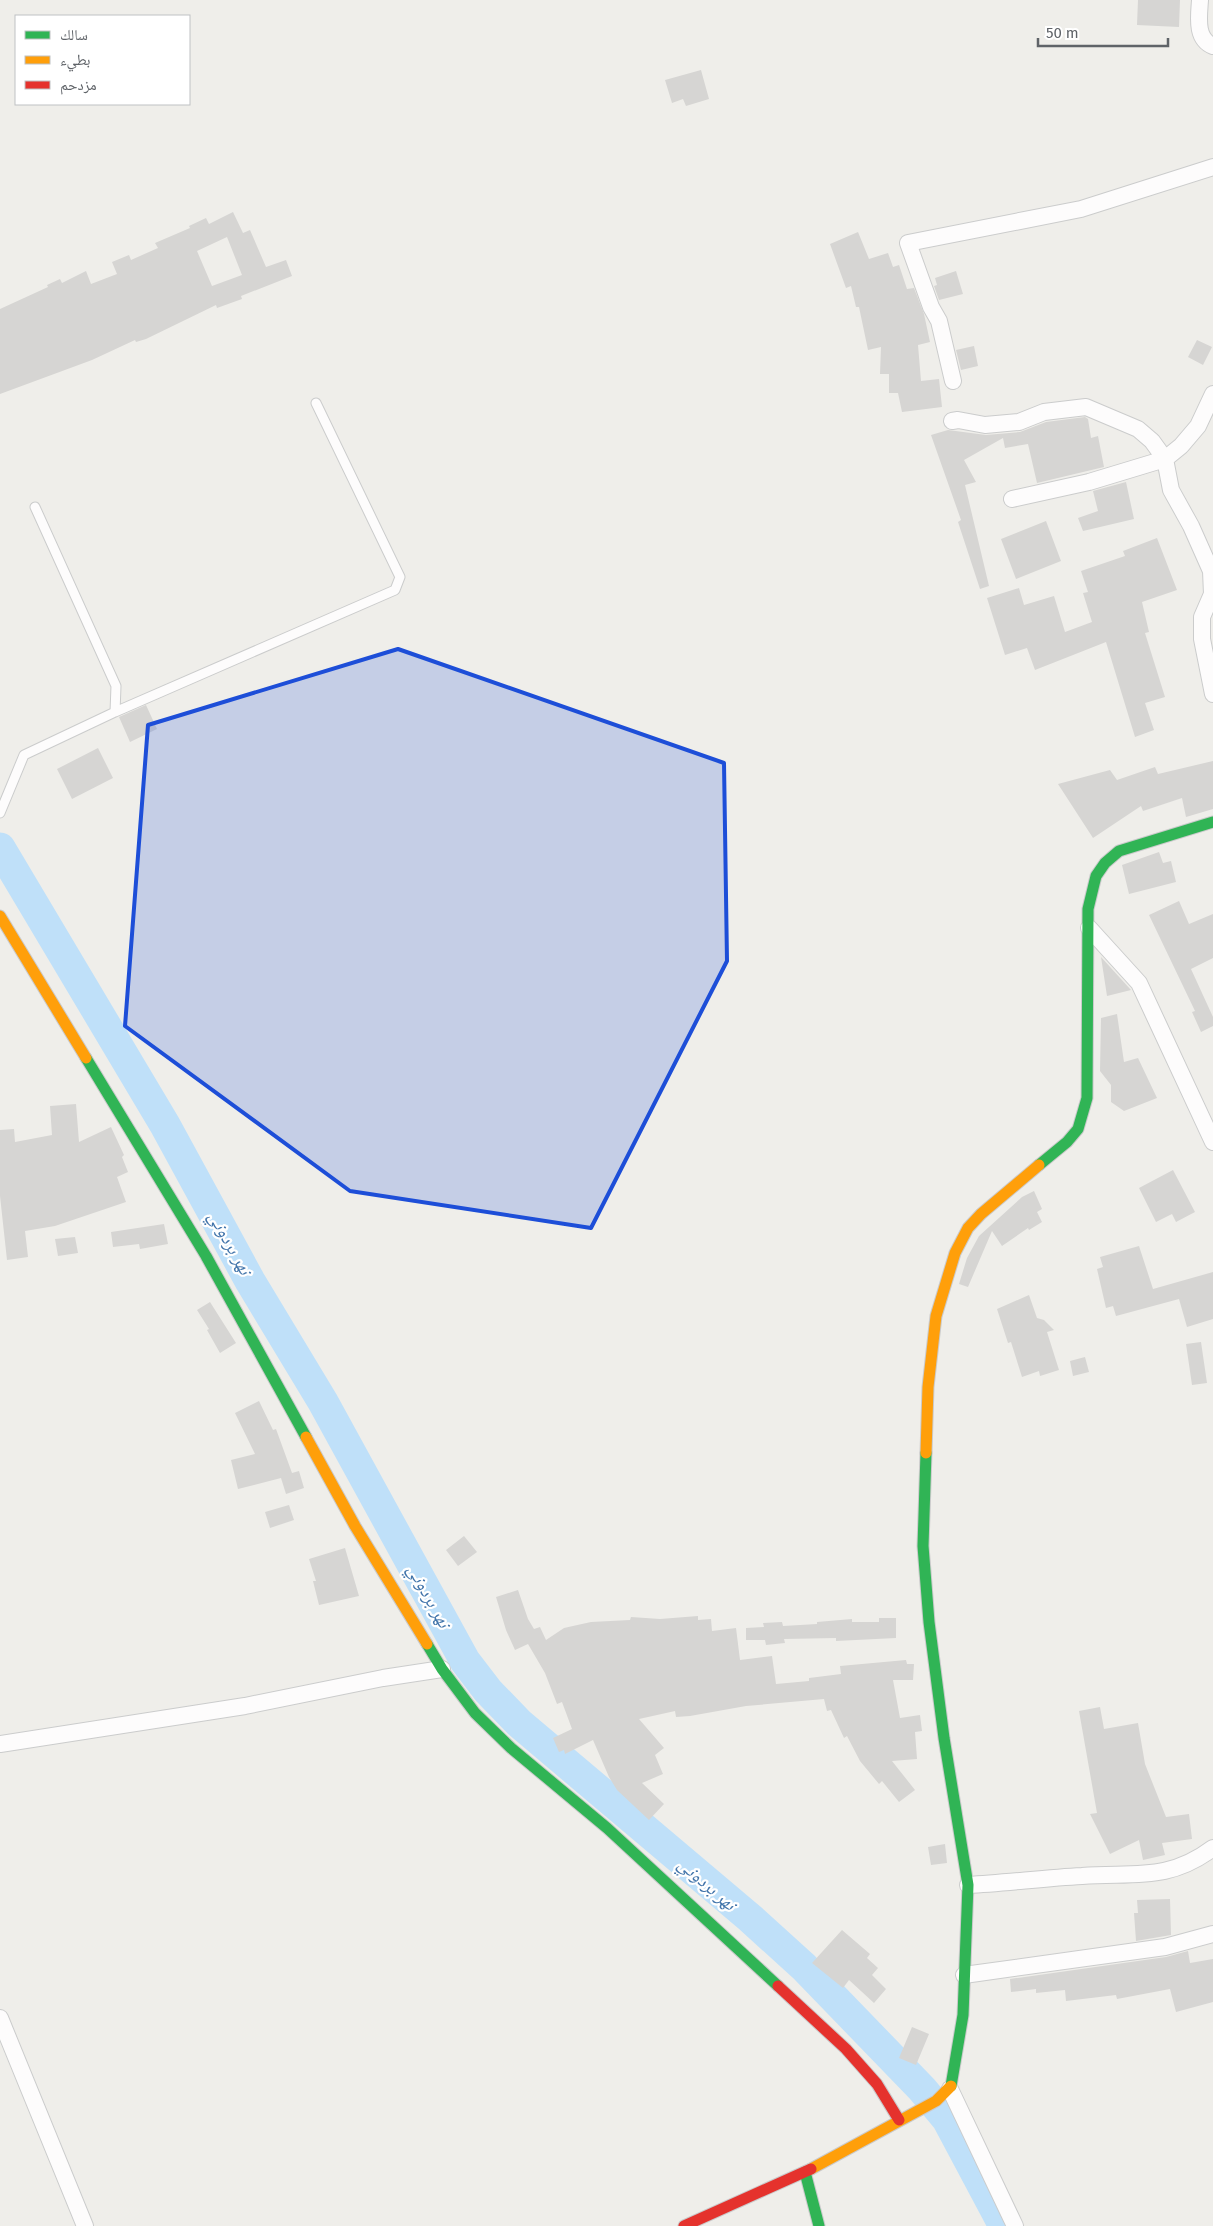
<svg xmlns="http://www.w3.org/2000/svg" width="1213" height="2226" font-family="'Fira Sans','Noto Naskh Arabic',sans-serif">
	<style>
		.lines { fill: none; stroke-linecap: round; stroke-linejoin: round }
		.river { stroke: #bfe0f9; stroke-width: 31 }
		.building { fill: #d6d5d3; fill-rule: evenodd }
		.lane-casing { stroke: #cbcccc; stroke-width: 11 }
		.street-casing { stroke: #cbcccc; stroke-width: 18 }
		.fast-casing { stroke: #cacacb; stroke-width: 13 }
		.slow-casing { stroke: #cacacb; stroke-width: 13 }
		.jam-casing { stroke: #cacacb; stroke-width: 13 }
		.lane { stroke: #fdfcfc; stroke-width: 9 }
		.street { stroke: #fdfcfc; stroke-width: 16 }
		.fast { stroke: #30b455; stroke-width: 11 }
		.slow { stroke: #ff9f0a; stroke-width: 11 }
		.jam { stroke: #e5322d; stroke-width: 11 }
		.marked { fill: #1d4ed8; fill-opacity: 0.2; stroke: #1d4ed8; stroke-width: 4; stroke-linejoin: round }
		.labels { text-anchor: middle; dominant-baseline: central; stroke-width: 4.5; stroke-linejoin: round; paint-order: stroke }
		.water-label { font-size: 18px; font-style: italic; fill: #4174aa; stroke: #fff }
	</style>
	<rect width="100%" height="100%" fill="#efeeea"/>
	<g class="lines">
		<path class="river" d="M0,848L165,1125L250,1281L323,1402L465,1661L488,1691L519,1723L750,1918L804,1967L922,2089L947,2119L1004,2226"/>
	</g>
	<path class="building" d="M1138,0H1180L1179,27L1137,25Z
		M701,70L709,99L686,106L683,99L672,103L665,80Z
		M233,212L243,233L250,230L266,267L286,260L292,276L241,296L242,299L217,308L216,305L146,339L136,342L135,340L92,360L0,394V309L48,287L47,285L60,279L62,283L86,271L91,284L117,274L112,262L129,255L131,260L158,248L155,243L190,228L189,226L206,218L209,224ZM227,237L242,275L212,286L197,251Z
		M858,232L869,259L888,253L893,267L899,265L907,289L914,288L924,314L930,342L918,345L921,381L939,379L942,407L902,412L898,393H889V374H880L881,347L868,350L859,307H856L851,286L846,288L830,244Z
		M956,271L963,294L939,300L934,286L937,285L935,278Z
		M1197,340L1212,347L1203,365L1188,357Z
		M974,346L978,366L961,370L956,350Z
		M1085,417L1088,419L1091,438L1098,436L1104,467L1037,483L1028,444L1005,448L1003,438L964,460L976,482L965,485L989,586L980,589L958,522L961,520L931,435L948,430L986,435L1020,432L1046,422Z
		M1126,482L1134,519L1083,531L1078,518L1098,511L1093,491Z
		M1046,521L1061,561L1016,579L1001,539Z
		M1157,538L1177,590L1142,602L1149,632L1145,633L1165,697L1145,703L1154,730L1135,737L1106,642L1035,670L1027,648L1005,655L987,598L1019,588L1024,605L1054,596L1065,632L1092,622L1083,593L1088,592L1081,571L1125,556L1123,551Z
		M146,705L157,729L130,742L119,717Z
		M98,748L113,778L72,799L57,769Z
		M1213,761V809L1186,817L1182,798L1143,811L1141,806L1093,838L1058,784L1110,770L1117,780L1155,767L1158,774Z
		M1159,852L1163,863L1171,861L1176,882L1129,894L1122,865Z
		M1179,901L1189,924L1213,914V958L1191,969L1213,1017V1026L1201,1032L1192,1012L1195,1011L1149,915Z
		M1101,957L1131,990L1107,996Z
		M1117,1014L1124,1062L1138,1058L1157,1098L1124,1111L1111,1102V1085L1100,1071L1101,1018Z
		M76,1104L79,1142L111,1127L124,1155L122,1157L128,1172L117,1177L126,1202L55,1226L25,1231L28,1257L7,1260L0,1196V1130L14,1129L15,1142L52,1135L50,1106Z
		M1173,1170L1195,1212L1176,1222L1172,1214L1156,1222L1139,1188Z
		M1034,1191L1042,1209L1037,1212L1042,1222L1029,1230L1028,1228L1002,1246L992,1231L968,1287L959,1284L967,1258L979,1236L1022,1197Z
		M164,1224L168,1244L140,1249L139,1244L113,1247L111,1232Z
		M75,1237L78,1253L58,1256L55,1239Z
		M1139,1246L1153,1289L1213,1272V1319L1187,1327L1179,1299L1116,1316L1113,1306L1106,1308L1097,1269L1103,1267L1100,1257Z
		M1029,1295L1037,1318L1044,1320L1054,1330L1047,1332L1059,1370L1040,1376L1039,1371L1022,1377L1011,1342L1008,1343L997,1309Z
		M210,1302L236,1343L220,1353L207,1330L209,1329L197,1310Z
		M1201,1342L1207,1383L1192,1385L1186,1344Z
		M1085,1357L1089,1372L1073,1376L1070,1361Z
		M259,1401L273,1430L276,1429L292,1473L299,1471L304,1488L286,1494L281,1478L238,1489L231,1460L255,1454L235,1413Z
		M289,1505L294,1520L270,1528L265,1512Z
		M464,1536L477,1552L458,1566L446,1550Z
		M345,1548L359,1596L319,1605L313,1581H316L309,1559Z
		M518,1590L528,1619L534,1629L540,1627L546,1640L564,1628L591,1622L630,1620L631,1617L660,1619L698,1616V1620L711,1619L712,1631L736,1628L740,1660L772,1656L776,1684L809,1681V1678L841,1674L840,1666L906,1660L907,1664H914L913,1680H893L900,1718L920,1715L922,1731L915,1732L917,1759L892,1761L915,1790L899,1802L882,1781L879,1784L860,1761L847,1736L844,1738L831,1710L827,1711L824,1699L746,1706L690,1716L676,1717L675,1711L639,1719L664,1748L655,1755L663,1774L642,1783L664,1804L649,1820L617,1790L609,1777L593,1740L565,1754L564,1750L559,1752L553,1738L572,1729L562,1702L557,1704L545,1673L528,1644L515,1650L506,1630L496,1597Z
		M879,1618H896V1638L836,1641V1638L784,1639L785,1643L766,1645L765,1640H746V1628L764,1627L763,1623L782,1622L783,1626L817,1624V1622L852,1619V1622H879Z
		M1100,1707L1104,1729L1138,1723L1145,1764L1166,1817L1189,1814L1192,1839L1162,1843L1165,1855L1143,1860L1139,1840L1110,1854L1090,1814L1097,1813L1079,1711Z
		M945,1844L947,1863L931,1865L928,1847Z
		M1170,1899L1171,1935L1136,1941L1134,1913H1138L1137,1900Z
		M842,1930L870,1954L867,1958L878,1968L872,1975L886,1989L874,2003L849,1980L843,1988L812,1963Z
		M1188,1951L1190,1963L1213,1959V2002L1176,2012L1170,1989L1117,1999L1116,1995L1066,2001L1065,1990L1036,1993V1989L1011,1992L1010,1979L1166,1957Z
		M912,2027L929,2034L916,2065L899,2058Z"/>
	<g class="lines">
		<g class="lane-casing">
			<path id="lane" d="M35,507L116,686L115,712
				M0,813L24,755L115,712L395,590L400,577L316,403"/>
		</g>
		<g class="street-casing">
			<path id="street" d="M1200,0C1199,16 1195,39 1213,46
				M953,381L939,321L931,307L908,243L1081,209L1213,167
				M952,421L958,420L985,425L1019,422L1044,412L1086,407L1138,429L1152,441L1165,459L1171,490L1191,526L1211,571L1212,594L1202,617V639L1213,694
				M1012,499L1089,482L1165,459L1181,446L1198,426L1213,394
				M1089,928L1139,983L1213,1142
				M0,1744L245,1706L383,1678L442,1669
				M968,1885C1006,1883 1044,1878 1082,1876C1133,1872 1168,1882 1213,1848
				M964,1975L1165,1947L1213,1934
				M0,2018L85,2226
				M950,2089L1015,2226"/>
		</g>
		<g class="fast-casing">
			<path id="fast" d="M86,1058L206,1256L306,1437
				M1039,1165L1067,1142L1078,1129L1087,1098L1088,909L1096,876L1105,863L1119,851L1213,822
				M926,1453L923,1546L929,1622L944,1738L968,1885L963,2015L951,2086
				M427,1644L442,1669L475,1713L511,1748L607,1828L778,1986
				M805,2172L819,2226"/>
		</g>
		<g class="slow-casing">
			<path id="slow" d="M0,916L86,1058
				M306,1437L355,1526L427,1644
				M926,1453L928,1387L936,1316L955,1253L968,1228L981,1214L1039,1165
				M811,2169L936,2101L951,2086"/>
		</g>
		<g class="jam-casing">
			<path id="jam" d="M778,1986L846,2049L877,2084L899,2120
				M684,2226L811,2169"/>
		</g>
		<use href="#lane" class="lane"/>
		<use href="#street" class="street"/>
		<use href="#fast" class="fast"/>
		<use href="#slow" class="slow"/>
		<use href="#jam" class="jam"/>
	</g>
	<path class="marked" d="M398,649L724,763L727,961L591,1228L350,1191L125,1026L148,725Z"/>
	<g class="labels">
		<g class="water-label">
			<text transform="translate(230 1243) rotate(61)">نهر بردوني</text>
			<text transform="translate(429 1596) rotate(61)">نهر بردوني</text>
			<text transform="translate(707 1884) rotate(41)">نهر بردوني</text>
		</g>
	</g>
	<rect x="15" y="15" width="175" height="90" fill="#ffffff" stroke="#bfc1c3"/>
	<rect x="25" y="31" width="25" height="8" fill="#30b455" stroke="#bfc1c3"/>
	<text x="60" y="40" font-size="15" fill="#5f6368">سالك</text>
	<rect x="25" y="56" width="25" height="8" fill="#ff9f0a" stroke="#bfc1c3"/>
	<text x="60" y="65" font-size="15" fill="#5f6368">بطيء</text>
	<rect x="25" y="81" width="25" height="8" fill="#e5322d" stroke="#bfc1c3"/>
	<text x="60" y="90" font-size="15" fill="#5f6368">مزدحم</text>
	<path d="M1038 38v8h130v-8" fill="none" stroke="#5f6368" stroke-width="2.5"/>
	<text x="1046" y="38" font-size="15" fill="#5f6368" stroke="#ffffff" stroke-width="4" paint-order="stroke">50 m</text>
</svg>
